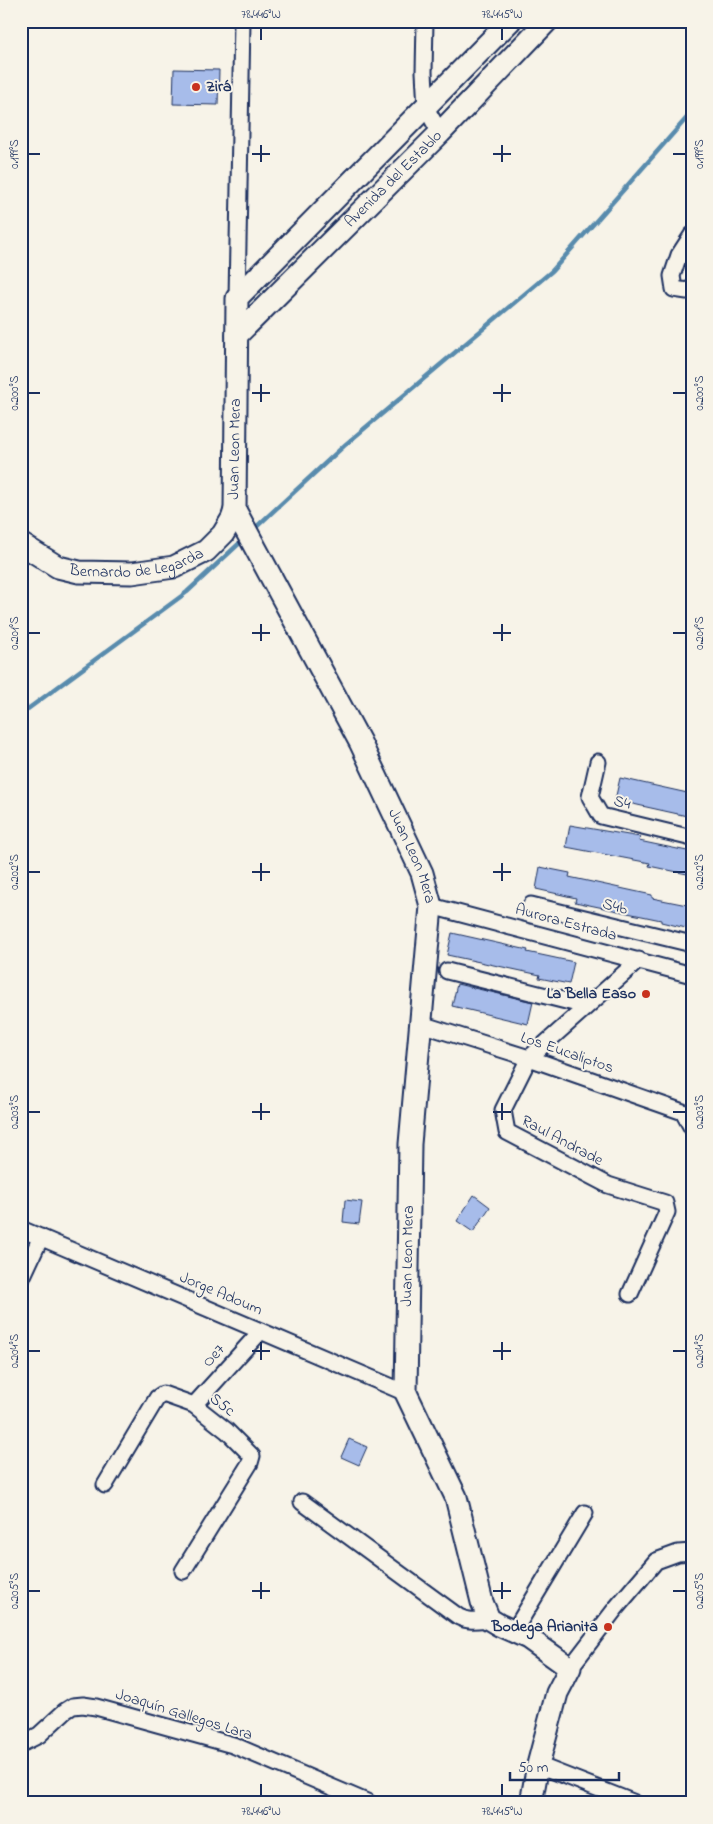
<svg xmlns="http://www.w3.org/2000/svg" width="713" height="1824" font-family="'Indie Flower',sans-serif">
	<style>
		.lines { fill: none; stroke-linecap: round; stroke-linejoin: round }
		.stream { stroke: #588bad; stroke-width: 4.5 }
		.building { fill: #a7bcea; stroke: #1b2f5e }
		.street-casing { stroke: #1b2f5e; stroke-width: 19 }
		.secondary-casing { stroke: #1b2f5e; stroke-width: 25 }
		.street { stroke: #f7f3e8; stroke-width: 15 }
		.secondary { stroke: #f7f3e8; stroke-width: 21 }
		.ticks { fill: none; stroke: #1b2f5e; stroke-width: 2 }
		.poi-dot { fill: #c8321e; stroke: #f7f3e8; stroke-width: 2 }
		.labels { text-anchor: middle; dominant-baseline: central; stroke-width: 4; stroke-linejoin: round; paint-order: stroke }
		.poi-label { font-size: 16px; font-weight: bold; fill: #1b2f5e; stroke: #f7f3e8; text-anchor: end }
		.street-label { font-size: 16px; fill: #1b2f5e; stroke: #f7f3e8 }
		.neatline { fill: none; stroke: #1b2f5e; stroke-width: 2 }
		.ticks-label { font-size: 12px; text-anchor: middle; fill: #1b2f5e }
	</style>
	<rect width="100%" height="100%" fill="#f7f3e8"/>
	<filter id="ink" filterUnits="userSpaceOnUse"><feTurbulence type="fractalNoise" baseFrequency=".02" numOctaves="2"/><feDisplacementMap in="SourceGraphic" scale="10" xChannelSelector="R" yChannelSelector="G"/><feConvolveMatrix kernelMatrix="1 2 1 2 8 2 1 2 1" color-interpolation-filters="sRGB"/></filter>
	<g filter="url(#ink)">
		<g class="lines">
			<path class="stream" d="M253,530L346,444L552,271L692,112
				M21,714L187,592L244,539"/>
		</g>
		<path class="building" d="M174,69L219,70L218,105L173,104Z
			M620,778L692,794L687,816L615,800Z
			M570,825L640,837L639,841L692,852V875L649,866L650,863L566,847Z
			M540,867L570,873L569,877L652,895V898L692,906L690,929L661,922V920L575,902L576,898L536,889Z
			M452,933L528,950L527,952L574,962L569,984L539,978L540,975L447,955Z
			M457,984L533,1002L528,1024L452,1006Z
			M474,1195L490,1207L473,1232L457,1221Z
			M345,1200L362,1202L359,1224L343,1222Z
			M349,1439L367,1447L359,1465L341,1457Z"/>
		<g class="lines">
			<g class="street-casing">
				<path id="street" d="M425,21L424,72L426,108L440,133
					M692,235L679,255L672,276L674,289L687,291L692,288
					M237,298L242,21
					M598,762L590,797L601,816L692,838
					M531,905L692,944
					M431,906L692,975
					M447,971L586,1006
					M421,1024L529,1058L683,1112L692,1128
					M21,1229L406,1393
					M21,1280L41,1237
					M630,1294L667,1212L665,1203L608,1185L507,1132L503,1110L529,1058L639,960
					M194,1405L261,1331
					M105,1485L157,1398L163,1394L194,1405L227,1431L252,1456L250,1463L183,1571
					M302,1502L459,1617C469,1622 478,1620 489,1619
					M514,1631L585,1513
					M570,1668L616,1608L656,1561L678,1553L692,1552
					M21,1744L39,1735L65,1711L73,1706L83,1705L96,1707L233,1745L369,1803
					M538,1765L635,1803"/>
			</g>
			<g class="secondary-casing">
				<g id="secondary">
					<path id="s1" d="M510,21L237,298L235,510L360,742L422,873L431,906L410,1144L406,1393L456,1497L482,1602L489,1619L499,1625L528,1638L570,1668L557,1693L538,1765L531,1803"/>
					<path id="s2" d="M237,335L440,133L547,21"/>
					<path id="s3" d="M21,544L58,567L79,572L132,573L174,567L206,551L223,534L232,519L235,510"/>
				</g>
			</g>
			<use href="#street" class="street"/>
			<use href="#secondary" class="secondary"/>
		</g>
	</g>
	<path class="ticks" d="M261,28V40M502,28V40M261,145V162M502,145V162M28,154H40M252,154H270M493,154H511M673,154H686M261,384V402M502,384V402M28,393H40M252,393H270M493,393H511M673,393H686M261,624V641M502,624V641M28,633H40M252,633H270M493,633H511M673,633H686M261,863V881M502,863V881M28,872H40M252,872H270M493,872H511M673,872H686M261,1103V1120M502,1103V1120M28,1112H40M252,1112H270M493,1112H511M673,1112H686M261,1342V1360M502,1342V1360M28,1351H40M252,1351H270M493,1351H511M673,1351H686M261,1582V1599M502,1582V1599M28,1591H40M252,1591H270M493,1591H511M673,1591H686M261,1784V1796M502,1784V1796"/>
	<g class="poi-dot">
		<circle cx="196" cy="87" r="5"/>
		<circle cx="646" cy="994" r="5"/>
		<circle cx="608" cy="1627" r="5"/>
	</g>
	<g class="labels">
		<g class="poi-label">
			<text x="206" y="87" text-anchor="start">Zirá</text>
			<text x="636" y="994">La Bella Easo</text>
			<text x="598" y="1627">Bodega Arianita</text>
		</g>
		<g class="street-label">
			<text stroke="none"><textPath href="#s2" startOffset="221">Avenida del Establo</textPath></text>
			<text transform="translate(235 449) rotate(-89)">Juan Leon Mera</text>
			<text stroke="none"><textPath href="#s3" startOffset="124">Bernardo de Legarda</textPath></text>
			<text transform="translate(622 803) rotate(13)">S4</text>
			<text stroke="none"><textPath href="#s1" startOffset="990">Juan Leon Mera</textPath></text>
			<text transform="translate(615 907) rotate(14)">S4b</text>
			<text transform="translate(566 923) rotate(15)">Aurora Estrada</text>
			<text transform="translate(567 1053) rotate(19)">Los Eucaliptos</text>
			<text transform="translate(562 1141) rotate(28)">Raul Andrade</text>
			<text transform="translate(408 1256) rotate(-89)">Juan Leon Mera</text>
			<text transform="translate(221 1294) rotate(23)">Jorge Adoum</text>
			<text transform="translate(214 1356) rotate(-48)">Oe7</text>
			<text transform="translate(222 1405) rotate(38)">S5c</text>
			<text transform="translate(184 1715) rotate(17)">Joaquín Gallegos Lara</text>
		</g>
	</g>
	<rect width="713" height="1824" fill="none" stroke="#f7f3e8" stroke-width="55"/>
	<path d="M510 1772v8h109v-8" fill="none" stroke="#1b2f5e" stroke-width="2.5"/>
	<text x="518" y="1772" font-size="15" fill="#1b2f5e" stroke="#f7f3e8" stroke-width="4" paint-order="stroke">50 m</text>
	<rect x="28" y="28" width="658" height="1768" class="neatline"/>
	<g class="ticks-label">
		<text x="261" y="18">78.446°W</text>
		<text x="502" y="18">78.445°W</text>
		<text transform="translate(14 154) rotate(-90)" y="4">0.199°S</text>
		<text transform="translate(699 154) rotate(-90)" y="4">0.199°S</text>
		<text transform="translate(14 393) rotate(-90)" y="4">0.200°S</text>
		<text transform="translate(699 393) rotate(-90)" y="4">0.200°S</text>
		<text transform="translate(14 633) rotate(-90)" y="4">0.201°S</text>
		<text transform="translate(699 633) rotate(-90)" y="4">0.201°S</text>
		<text transform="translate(14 872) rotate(-90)" y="4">0.202°S</text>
		<text transform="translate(699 872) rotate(-90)" y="4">0.202°S</text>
		<text transform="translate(14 1112) rotate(-90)" y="4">0.203°S</text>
		<text transform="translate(699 1112) rotate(-90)" y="4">0.203°S</text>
		<text transform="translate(14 1351) rotate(-90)" y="4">0.204°S</text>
		<text transform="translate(699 1351) rotate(-90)" y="4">0.204°S</text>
		<text transform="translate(14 1591) rotate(-90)" y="4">0.205°S</text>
		<text transform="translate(699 1591) rotate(-90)" y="4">0.205°S</text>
		<text x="261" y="1815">78.446°W</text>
		<text x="502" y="1815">78.445°W</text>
	</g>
</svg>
